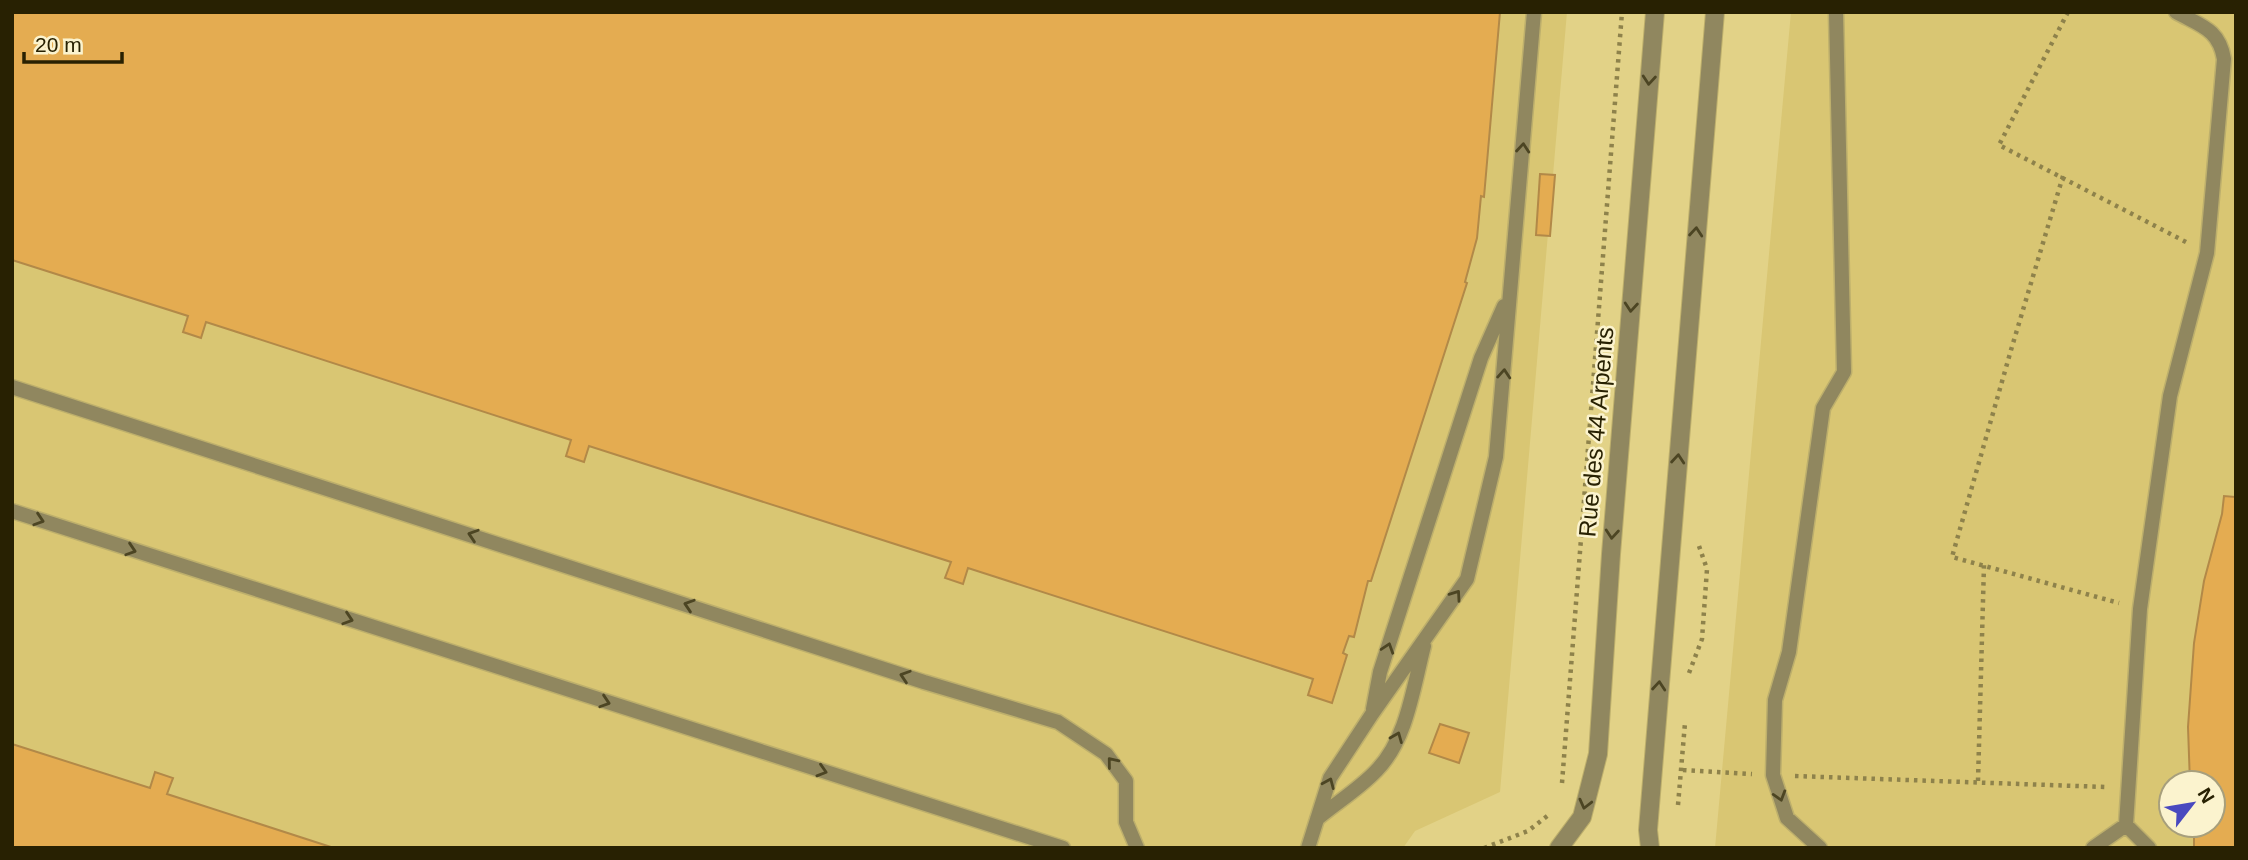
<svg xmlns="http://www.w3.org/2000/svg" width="2248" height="860" font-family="Helvetica,sans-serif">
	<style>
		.built { fill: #d9c673; fill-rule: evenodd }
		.building { fill: #e4ac51; stroke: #b28948; stroke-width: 2 }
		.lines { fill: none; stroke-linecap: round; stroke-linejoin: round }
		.lane-casing { stroke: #bdaf6c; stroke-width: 17 }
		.street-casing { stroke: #bdaf6c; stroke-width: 20 }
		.path { stroke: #8e824b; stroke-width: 4.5; stroke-dasharray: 3.5 5; stroke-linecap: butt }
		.lane { stroke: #90875f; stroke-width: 14 }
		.street { stroke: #90875f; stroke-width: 18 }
		.oneway { stroke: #4c4523 }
		.labels { text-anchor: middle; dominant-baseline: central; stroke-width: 5; stroke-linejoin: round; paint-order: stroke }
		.street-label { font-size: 24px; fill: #282102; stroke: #fbf3ce }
	</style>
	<rect width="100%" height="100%" fill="#e2d287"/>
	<path class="built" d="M12,12H1567L1500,792L1415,831L1403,848H12Z
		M1791,12H2236V848H1715ZM2171,783H2213V825H2171Z"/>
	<path class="building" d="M12,12H1500L1484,197L1481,196L1477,238L1465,282L1467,283L1371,581H1368L1354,637L1349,636L1343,653L1347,655L1332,703L1308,695L1313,679L968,568L963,584L945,578L951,562L589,446L584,462L566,456L571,440L206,322L201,338L183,332L188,316L12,260Z
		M1540,174L1555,175L1550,236L1536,235Z
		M2236,486V848H2194V825H2213V783H2190L2188,727L2194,643L2204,581L2222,514L2224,496L2235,497Z
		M1440,724L1469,733L1459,763L1429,753Z
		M12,744L150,788L155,772L173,778L167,794L334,848H12Z"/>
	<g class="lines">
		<g class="lane-casing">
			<path id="lane" d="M12,387L924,682L1058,722L1106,754L1126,781V822L1137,848
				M12,511L1063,848
				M1373,709L1380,672L1481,358L1504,306
				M1317,819C1336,803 1359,789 1376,771C1407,740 1413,688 1424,646
				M2126,825L2149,848
				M1308,848L1330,778L1372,714L1467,579L1496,457L1534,12
				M1820,848L1787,818L1773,775L1775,700L1789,652L1823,408L1844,372L1836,12
				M2093,848L2126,825L2140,609L2170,396L2207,253L2224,59C2219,29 2201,26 2176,12"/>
		</g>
		<g class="street-casing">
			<path id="street" d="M1559,848L1582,817L1598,754L1611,554L1655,12
				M1650,848L1648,830L1715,12"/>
		</g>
		<path class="path" d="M2068,12L1999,145L2186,242
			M2063,176L2011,350L1952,557L2119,603
			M1689,673L1702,639L1707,569L1699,546
			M1683,770L1752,774
			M1795,776L2105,787
			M1978,781L1984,565
			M1562,783L1622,12
			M1678,805L1685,723
			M1484,848L1528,831L1551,813"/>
		<use href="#lane" class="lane"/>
		<use href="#street" class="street"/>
	</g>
	<defs><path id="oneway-chevron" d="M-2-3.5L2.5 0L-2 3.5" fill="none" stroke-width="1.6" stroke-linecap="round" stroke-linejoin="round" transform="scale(1.75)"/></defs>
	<g class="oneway">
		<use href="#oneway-chevron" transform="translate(1649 80) rotate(95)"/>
		<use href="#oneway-chevron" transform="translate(1523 148) rotate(-85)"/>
		<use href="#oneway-chevron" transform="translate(1696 232) rotate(-85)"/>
		<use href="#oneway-chevron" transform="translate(1631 307) rotate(95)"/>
		<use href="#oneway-chevron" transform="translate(1504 374) rotate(-86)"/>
		<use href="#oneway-chevron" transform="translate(1678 459) rotate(-85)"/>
		<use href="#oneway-chevron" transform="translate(39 520) rotate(18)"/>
		<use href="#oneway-chevron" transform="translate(1612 534) rotate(95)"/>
		<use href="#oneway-chevron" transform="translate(473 535) rotate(-162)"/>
		<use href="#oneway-chevron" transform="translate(131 550) rotate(18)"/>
		<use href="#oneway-chevron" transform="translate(1456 595) rotate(-55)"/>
		<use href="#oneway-chevron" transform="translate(689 605) rotate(-162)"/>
		<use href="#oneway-chevron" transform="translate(348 619) rotate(18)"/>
		<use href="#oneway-chevron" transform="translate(1388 648) rotate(-72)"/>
		<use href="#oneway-chevron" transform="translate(905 676) rotate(-162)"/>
		<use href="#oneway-chevron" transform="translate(1659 686) rotate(-85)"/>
		<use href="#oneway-chevron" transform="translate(605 702) rotate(18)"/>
		<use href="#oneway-chevron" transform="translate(1397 737) rotate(-68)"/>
		<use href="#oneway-chevron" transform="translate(1112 762) rotate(-129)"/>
		<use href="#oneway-chevron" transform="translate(822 771) rotate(17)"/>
		<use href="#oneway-chevron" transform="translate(1329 783) rotate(-67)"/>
		<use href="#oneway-chevron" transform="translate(1780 796) rotate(73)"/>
		<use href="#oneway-chevron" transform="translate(1585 804) rotate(104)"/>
	</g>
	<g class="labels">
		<g class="street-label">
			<text transform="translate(1596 432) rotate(-85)">Rue des 44 Arpents</text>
		</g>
	</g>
	<rect width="2248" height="860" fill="none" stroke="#282102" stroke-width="28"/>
	<g transform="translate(2192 804) rotate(59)"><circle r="33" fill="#fbf3ce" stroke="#a79f7c" stroke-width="2"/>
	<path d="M0-5L12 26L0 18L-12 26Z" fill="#4949bf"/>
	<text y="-10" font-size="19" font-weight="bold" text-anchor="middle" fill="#282102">N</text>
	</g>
	<path d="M24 52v10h98v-10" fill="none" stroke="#282102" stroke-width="3.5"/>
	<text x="35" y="52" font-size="21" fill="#282102" stroke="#fbf3ce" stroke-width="5" paint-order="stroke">20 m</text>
</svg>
